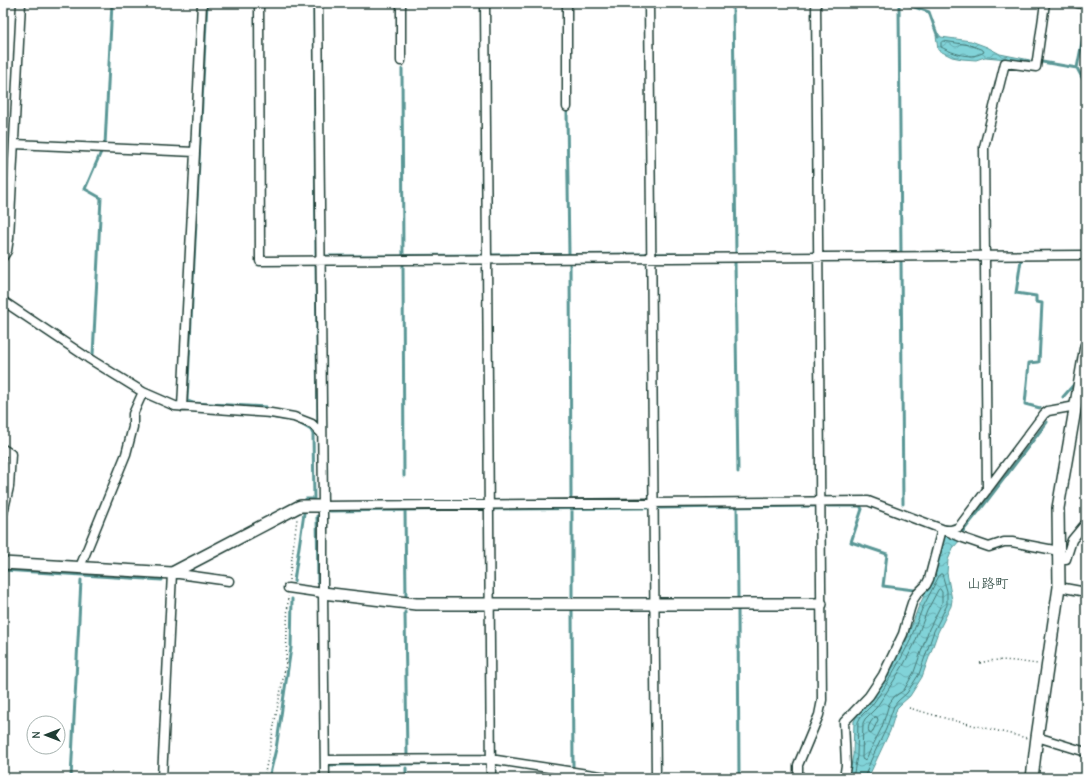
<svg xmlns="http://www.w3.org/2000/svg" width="1089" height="781" font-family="'Comic Neue','Klee One',sans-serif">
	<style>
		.water { fill: url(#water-waves); stroke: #5a9796 }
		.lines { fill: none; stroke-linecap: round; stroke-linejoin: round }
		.shore { stroke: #467976; stroke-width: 1 }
		.stream { stroke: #5a9796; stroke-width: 3 }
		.street-casing { stroke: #1f3d34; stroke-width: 11 }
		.secondary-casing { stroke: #1f3d34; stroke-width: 14 }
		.path { stroke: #1f3d34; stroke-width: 1.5; stroke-dasharray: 1 3; stroke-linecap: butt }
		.street { stroke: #fff; stroke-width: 8 }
		.secondary { stroke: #fff; stroke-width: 11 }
		.labels { text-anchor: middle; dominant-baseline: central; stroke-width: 3; stroke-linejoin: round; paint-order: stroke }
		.quarter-label { font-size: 14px; fill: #1f3d34; stroke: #fff }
	</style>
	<defs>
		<pattern id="water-waves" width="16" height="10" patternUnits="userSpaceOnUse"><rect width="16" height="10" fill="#81d3d8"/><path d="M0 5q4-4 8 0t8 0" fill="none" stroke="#69acb0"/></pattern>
	</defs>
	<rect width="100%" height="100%" fill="#fff"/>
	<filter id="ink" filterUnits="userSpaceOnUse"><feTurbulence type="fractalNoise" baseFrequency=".025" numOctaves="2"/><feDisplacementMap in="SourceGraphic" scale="8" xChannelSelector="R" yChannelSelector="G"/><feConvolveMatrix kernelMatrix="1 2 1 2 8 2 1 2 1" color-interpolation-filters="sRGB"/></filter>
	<g filter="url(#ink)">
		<path class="water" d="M938,33L941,37L971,41L987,47L1000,54L1030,60V61L985,57L976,60L962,59L952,57L938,50L936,35Z
			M946,536L961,539L953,548L948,560L947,573L952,600L951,606L938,632L922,677L910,696L901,704L897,708L890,731L868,778H849L853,755L854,721L858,714L869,702L881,685L906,641L918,608L936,572L943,539Z"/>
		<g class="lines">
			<path class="shore" d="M943,41L970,45L983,50L984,52C972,60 954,54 941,47V43Z
				M940,589L942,592V603L929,629L914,672L904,690L894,697L889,704L882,727L866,759L863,760L862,758L863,723L865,719L876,708L888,690L904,664L914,645L927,611L938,590Z
				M875,717H877L878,720L872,733L870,734C866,728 870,722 875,717Z
				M853,778L857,756L858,722L861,716L872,705L884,688L899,662L909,643L922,609L940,574H942L947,591V605L934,631L919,674L907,693L898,701L894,706L886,729L871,760L864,778"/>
			<path class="stream" d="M207,3L187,401L193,403L266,407
				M314,3L316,255
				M733,3L736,254
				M903,3L929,12L938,37
				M1086,22L1077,68L1086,85
				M1042,62L1077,68
				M402,69L403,255
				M567,113L569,254
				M105,145L112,3
				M897,253H901L899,6
				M657,254H717
				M491,255L647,254
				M324,256L482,255
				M901,259L903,504
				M1021,260L1016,293L1036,296V302L1042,303L1039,362L1029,363L1025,404L1040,408
				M735,261L738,472
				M570,263L571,497
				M403,264L404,476
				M316,265L318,426
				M93,355L101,198L85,189L101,152
				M1063,397L1076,382
				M270,417L290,420
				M296,421L311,430L313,434L314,499H306L305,501
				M826,506H860L862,509L851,542L887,554L883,586L914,590
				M737,507L738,598
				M660,508L814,506
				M494,509L648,508
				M572,509V598
				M405,510L406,597
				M330,511L482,509
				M317,516L318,583
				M959,536L983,506L1047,422
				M3,570L162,580
				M294,581L304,513
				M572,610L573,767
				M738,610L739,778
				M405,612L407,756
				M328,765L484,763
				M406,768V778
				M546,772L586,778
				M71,778L81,580
				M269,778L276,749L291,648L292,599"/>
			<g class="street-casing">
				<path id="street" d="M259,3L260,261L1086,255
					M318,3L323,506V593L325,778
					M401,3V61
					M485,3L491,778
					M567,3V107
					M649,3L656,778
					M1077,3L1086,5
					M14,144L195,152L182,407
					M195,152L202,3
					M3,257L7,251L9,238L21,3
					M3,301L88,358L143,392L175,406L271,413L294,417L312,424L322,434
					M3,449L11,454L9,487L3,513
					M987,490L984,147L1005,63L1036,67L1045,3
					M323,506L868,501L942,529C949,531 953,530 959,527L1044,414L1048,411L1076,406
					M947,531L963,538L989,547L1004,542H1012L1059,551
					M1060,559H1066L1072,540L1086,523
					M80,567L126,454L133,427V414L143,392
					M1059,587L1086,592
					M288,588L323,593
					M1037,737L1086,752
					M325,760L490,759L613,778
					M162,778L172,573L229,581
					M798,778V765L819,715L822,700L816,3
					M844,778L846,765L844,722L869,696L883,675L903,634L910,609L913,600L917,594L926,585L929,579L942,529"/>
			</g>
			<g class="secondary-casing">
				<path id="secondary" d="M3,563L172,573L298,507L301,506H323
					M323,593L416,604H821
					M1032,778L1037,737L1059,587L1058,508L1086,346"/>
			</g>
			<path class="path" d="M289,580L297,519
				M980,663C999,657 1019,662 1038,664
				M909,708L948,719L1027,738
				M264,778L286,663L288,596"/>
			<use href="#street" class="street"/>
			<use href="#secondary" class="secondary"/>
		</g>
	</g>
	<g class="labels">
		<g class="quarter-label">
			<text x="988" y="583">山路町</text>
		</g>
	</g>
	<rect width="1089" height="781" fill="none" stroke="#fff" stroke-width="16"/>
	<rect x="8" y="8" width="1073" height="765" fill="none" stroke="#1f3d34" stroke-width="1.5" filter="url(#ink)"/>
	<g transform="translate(46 735) rotate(270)"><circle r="19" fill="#ffffff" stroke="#a5b1ae"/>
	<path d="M0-3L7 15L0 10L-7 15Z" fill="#1f3d34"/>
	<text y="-6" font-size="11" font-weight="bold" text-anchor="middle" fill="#1f3d34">N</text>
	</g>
</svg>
